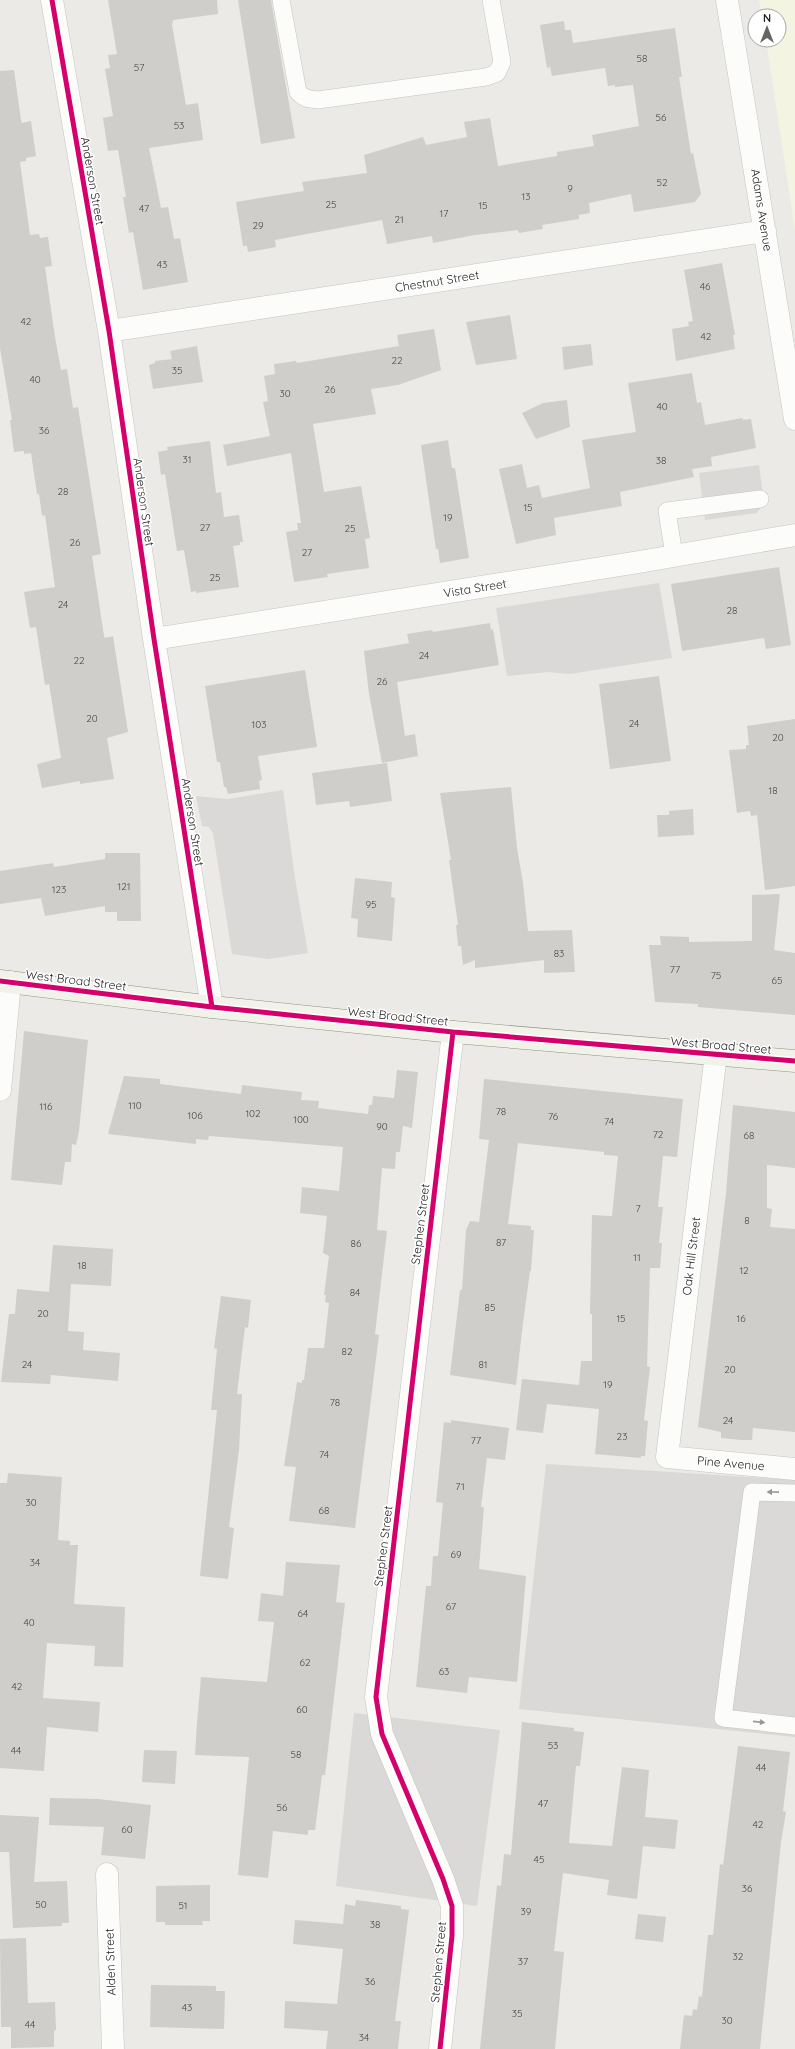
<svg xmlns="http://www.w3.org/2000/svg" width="795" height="2049" font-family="Quicksand,sans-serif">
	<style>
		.residential { fill: #dad9d7 }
		.education { fill: #f3f4e1 }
		.building { fill: #d0cecb }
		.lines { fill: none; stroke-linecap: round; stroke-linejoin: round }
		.lane-casing { stroke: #c4c4c2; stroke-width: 18 }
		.street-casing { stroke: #c4c4c2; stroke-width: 23 }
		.secondary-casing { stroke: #90947f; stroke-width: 23 }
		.lane { stroke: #fcfcfb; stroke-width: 17 }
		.street { stroke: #fcfcfb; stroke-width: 22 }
		.secondary { stroke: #f1f2ea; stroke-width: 22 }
		.cycleway-casing { stroke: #fff; stroke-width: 8 }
		.cycleway { stroke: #d6006c; stroke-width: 5 }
		.oneway { fill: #989897 }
		.labels { text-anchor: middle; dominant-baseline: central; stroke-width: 3; stroke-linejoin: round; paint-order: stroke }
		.number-label { font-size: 10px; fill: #4a4948 }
		.street-label { font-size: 12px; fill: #1d1d1d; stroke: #fff }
	</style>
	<rect width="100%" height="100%" fill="#ebeae6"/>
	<path class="residential" d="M759,465L764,503L757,513L705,520L699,473Z
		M659,583L672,658L570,674L548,672L507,676L496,608Z
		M283,790L295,878L308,953L269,959L232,954L213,833L209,827L202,826L196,796L228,799Z
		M546,1464L795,1480V1737L519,1709Z
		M354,1713L500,1730L477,1906L336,1886Z"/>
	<path class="education" d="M759,0H795V230L766,40H779V16H762Z"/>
	<path class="building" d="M108,0H217L218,14L173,20L172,25L186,105L198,103L203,140L149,148L161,208L168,207L174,239L180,238L188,282L143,290L133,232L129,233L123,197H126L118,150L108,151L103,118L113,116L105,69L110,68L108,55L117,54Z
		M238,0H271L295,138L261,144Z
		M564,21L565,30H571L573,43L675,28L682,77H679L691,154L693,153L701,194L695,202L634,212L631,194L589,203L590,213L579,215V219L542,225L543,229L519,233L518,230L475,235L433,243L432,236L387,244L382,220L275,240L276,247L248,252L247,246H243L236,202L304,191L302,182L367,173L364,155L423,137L426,145L467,137L464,122L490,118L498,166L557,156V152L594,146L592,135L639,126L633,85L615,87V85L608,86L605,68L552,76L550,67L547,68L540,25Z
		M14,70L21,120L22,123L31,121L36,156L26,158V161L20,162L30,235L39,234L40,238L48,237L52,266L45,267L55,337L61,370L67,369L73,408L78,407L101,554L92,556L104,636L105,638L113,636L128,732L107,738L114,779L80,784V781L42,788L37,764L61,758L49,684L45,685L36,627L30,628L24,592L55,587L45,515L42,516L39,494H37L31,453L24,454V451L14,452L10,420H12L0,348V71Z
		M722,263L735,335H733L735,349L676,361L672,329L689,326L688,322L693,321L684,270Z
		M510,315L517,359L476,365L466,322Z
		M434,329L441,370L398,385L371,389L376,414L313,424L324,492L361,486L370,538L365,539L369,568L327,574L328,577L294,582L286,532L298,530L297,523H301L291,453L227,466L223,445L270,436L263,402L268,401L264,376L275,374L274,364L296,361L297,363L399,346L397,335Z
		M591,344L593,365L564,370L562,347Z
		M197,346L203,382L153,389L149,365L155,363V361L172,359L170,351Z
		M692,373L697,403L701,402L705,425L742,418L743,420L751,419L756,448L711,457L712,466L692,469L694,477L620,492L622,506L554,518L556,535L516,544L499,469L522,464L527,488L539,485L542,498L590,488L582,440L636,432L628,383Z
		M567,400L570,427L536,439L522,413L543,403Z
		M448,440L452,468H455L469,558L440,563L438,549H436L421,445Z
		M210,441L216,493L221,492L224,517L239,515L243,542H240V545L233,546L239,587L196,593V591L191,592L184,550L177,551L165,474L161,475L158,452L168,450L167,447Z
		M779,567L791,645L766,649L764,638L682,651L671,584Z
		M490,623L491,630L493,629L499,665L397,682L405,736L415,734L418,756L382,763L369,694L364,651L409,643L407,634L432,630L433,632Z
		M305,670L317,747L258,756L262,780L259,781L260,789L228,794L226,787H224L220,762H217L205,686Z
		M659,676L671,761L610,769L599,684Z
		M795,719V886L765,890L757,815L751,816L750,811L737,813L729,750L746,749V745H749L747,726Z
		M387,763L392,801L350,807L349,801L316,805L312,773Z
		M511,787L517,848L523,883L528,931L572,930L575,972L544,973V960L475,968V960L463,965L461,946H458L456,925H458L449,860H451L440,793Z
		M693,809L694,835L658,837L657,815H669V811Z
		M105,853H140L141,921H117V912H105V906L45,916L41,898L0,904V871L53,863L54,867L105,859Z
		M355,878L392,882L391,897L395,898L392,941L357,937L358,919L351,918Z
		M780,894L774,950L795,953V1015L698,1007V1004L655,1002L649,945H661L660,936L689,937V942L752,941V895Z
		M24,1031L88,1040L79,1131L76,1145L72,1144L71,1162H65L62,1185L11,1180Z
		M397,1070L418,1072L412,1128L403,1126L400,1152H396L395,1169L382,1168L377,1230L387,1231L375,1334L379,1335L355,1528L289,1521L296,1467L284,1466L297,1382L302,1383V1380H304L308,1348H324L329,1303L325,1302L326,1295H324L329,1256L323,1253L327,1216L300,1213L302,1187L339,1191L343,1147L209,1136L208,1140L196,1139V1144L108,1134L124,1076L160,1079V1084L241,1094L242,1085L302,1092L301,1100L319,1101L318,1108L368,1114L369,1105H372L373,1096L394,1098Z
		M484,1079L683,1099L677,1157L663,1156L658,1207H663L659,1243H662L660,1268H650L647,1366L650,1367L644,1420L648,1421L645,1456H641V1458L595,1454L599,1409L547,1404L543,1433L516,1430L522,1379L579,1385L581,1361H592V1314H590L592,1215L612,1216L618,1156L604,1155V1152L518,1143L508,1224L531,1226V1230H534L531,1271H530L522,1331L516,1385L450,1375L460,1290H462L466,1230L470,1221L479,1222L489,1140L479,1139Z
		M733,1105L795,1112V1168L767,1165V1208L772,1209L770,1227L795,1229V1432L753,1428L752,1440H741L721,1438V1432L698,1427L726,1193Z
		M53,1245L113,1249L111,1286L71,1284L68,1331L84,1332L83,1350L120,1353L118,1381L51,1375L50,1384L1,1382L9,1314H15L17,1289L49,1292Z
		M221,1296L251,1300L248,1328L245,1327L237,1394H242L239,1450L229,1527L234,1528L228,1579L200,1576L217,1410H211L217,1349L214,1348Z
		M451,1420L509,1428L505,1460L487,1458L481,1507H484L479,1569L526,1576L517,1682L469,1677L467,1693L416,1687L426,1586H431L433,1556H438L443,1503L436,1502L444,1422L451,1423Z
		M8,1473L62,1477L58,1540L70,1541V1545H78L74,1604L125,1607L123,1667L94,1666L95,1646L47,1643L43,1698L100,1702L98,1732L47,1727L44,1771L0,1768V1483H7Z
		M286,1562L340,1565L336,1602L345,1603L325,1775H322L315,1830H308V1835L273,1831L268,1878L238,1875L249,1757L195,1755L197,1723L201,1677L267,1682L274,1622L258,1621L261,1593L283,1596Z
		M522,1722L574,1728V1731L584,1732L580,1766H576L569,1843L612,1846L622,1767L649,1770L645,1817L678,1820L675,1849L643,1846L637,1899L607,1895L609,1880L563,1873L554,1951L564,1952L555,2049H480L497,1885L501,1886L504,1854L511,1855Z
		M738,1746L790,1752L783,1811L786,1812L781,1842L760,2049H680L684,2015L692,2016L693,2009L697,2010L699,1996L702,1997L708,1935H713L720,1864L723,1865Z
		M144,1750L177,1751L175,1784L142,1782Z
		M50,1798L98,1799L151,1805L145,1859L101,1855L104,1827L49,1825Z
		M0,1815L39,1817L34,1882L67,1881L69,1923H62V1926L13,1928L9,1852H0Z
		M210,1885V1921H202L203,1925H165V1922H156V1886Z
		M356,1900L401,1906V1909L409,1910L395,2021H401L398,2049H326L328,2031L284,2028L285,2001L337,2004L343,1949L293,1944L295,1920L343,1924L345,1904L355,1906Z
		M638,1914L666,1917L663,1942L635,1939Z
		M26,1938L28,2003L55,2002L56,2030L54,2031V2047L11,2048V2027H1L0,1939Z
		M151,1985L216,1986V1991H225L224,2029L150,2027Z"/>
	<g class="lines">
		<g class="lane-casing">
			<path id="lane" d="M281,0L298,92C304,99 309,99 318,100L486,77L497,73L502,62L491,0
				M674,555L667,511L760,499
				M795,1493L752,1492L723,1718L795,1726"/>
		</g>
		<g class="street-casing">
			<path id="street" d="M52,0L109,331L154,639L212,1007
				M727,0L795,419
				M109,331L765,231
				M154,639L639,562L795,535
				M716,1054L667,1457L795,1469
				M0,1090L10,982
				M107,1874L113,2049
				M440,2049L452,1936V1906L443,1879L382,1734L376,1697L453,1032"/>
		</g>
		<g class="secondary-casing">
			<path id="secondary" d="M0,981L212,1007L453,1032L795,1061"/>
		</g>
		<use href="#lane" class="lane"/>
		<use href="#street" class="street"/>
		<use href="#secondary" class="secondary"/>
		<g class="cycleway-casing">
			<path id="cycleway" d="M52,0L109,331L154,639L212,1007
				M0,981L212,1007L453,1032L795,1061
				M440,2049L452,1936V1906L443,1879L382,1734L376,1697L453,1032"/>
		</g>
		<use href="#cycleway" class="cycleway"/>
	</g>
	<defs><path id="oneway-solid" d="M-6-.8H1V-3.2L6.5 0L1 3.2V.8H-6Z"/></defs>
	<g class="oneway">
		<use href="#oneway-solid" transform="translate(773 1492) rotate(-179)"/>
		<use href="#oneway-solid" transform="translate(759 1722) rotate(6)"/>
	</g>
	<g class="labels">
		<g class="number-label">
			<text x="642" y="58">58</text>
			<text x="139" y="67">57</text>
			<text x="661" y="117">56</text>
			<text x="179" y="125">53</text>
			<text x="662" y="182">52</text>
			<text x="570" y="188">9</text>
			<text x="526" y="196">13</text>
			<text x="331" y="204">25</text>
			<text x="483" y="205">15</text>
			<text x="144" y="208">47</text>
			<text x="444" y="213">17</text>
			<text x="399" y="219">21</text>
			<text x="258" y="225">29</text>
			<text x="162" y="264">43</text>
			<text x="705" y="286">46</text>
			<text x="26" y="321">42</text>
			<text x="706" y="336">42</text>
			<text x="397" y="360">22</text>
			<text x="177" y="370">35</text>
			<text x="35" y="379">40</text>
			<text x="330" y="389">26</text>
			<text x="285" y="393">30</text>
			<text x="662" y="406">40</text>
			<text x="44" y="430">36</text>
			<text x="187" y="459">31</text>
			<text x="661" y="460">38</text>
			<text x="63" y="491">28</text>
			<text x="528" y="507">15</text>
			<text x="448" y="517">19</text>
			<text x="205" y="527">27</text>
			<text x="350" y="528">25</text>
			<text x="75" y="542">26</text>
			<text x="307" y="552">27</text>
			<text x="215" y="577">25</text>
			<text x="63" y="604">24</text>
			<text x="732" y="610">28</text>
			<text x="424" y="655">24</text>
			<text x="79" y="660">22</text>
			<text x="382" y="681">26</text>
			<text x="92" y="718">20</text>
			<text x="634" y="723">24</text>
			<text x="259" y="724">103</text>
			<text x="778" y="737">20</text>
			<text x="773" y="790">18</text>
			<text x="124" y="886">121</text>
			<text x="59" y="889">123</text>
			<text x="371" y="904">95</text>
			<text x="559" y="953">83</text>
			<text x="675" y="969">77</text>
			<text x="716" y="975">75</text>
			<text x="777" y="980">65</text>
			<text x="135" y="1105">110</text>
			<text x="46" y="1106">116</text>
			<text x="501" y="1111">78</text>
			<text x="253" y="1113">102</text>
			<text x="195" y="1115">106</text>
			<text x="553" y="1116">76</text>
			<text x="301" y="1119">100</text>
			<text x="609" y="1121">74</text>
			<text x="382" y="1126">90</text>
			<text x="658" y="1134">72</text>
			<text x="749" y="1135">68</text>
			<text x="638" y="1208">7</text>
			<text x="747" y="1220">8</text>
			<text x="501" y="1242">87</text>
			<text x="356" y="1243">86</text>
			<text x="637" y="1257">11</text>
			<text x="82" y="1265">18</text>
			<text x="744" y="1270">12</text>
			<text x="355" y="1292">84</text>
			<text x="490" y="1307">85</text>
			<text x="43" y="1313">20</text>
			<text x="621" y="1318">15</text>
			<text x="741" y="1318">16</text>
			<text x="347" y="1351">82</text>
			<text x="27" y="1364">24</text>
			<text x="483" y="1364">81</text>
			<text x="730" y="1369">20</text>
			<text x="608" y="1384">19</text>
			<text x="335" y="1402">78</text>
			<text x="728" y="1420">24</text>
			<text x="622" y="1436">23</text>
			<text x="476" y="1440">77</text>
			<text x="324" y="1454">74</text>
			<text x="460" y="1486">71</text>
			<text x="31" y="1502">30</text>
			<text x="324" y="1510">68</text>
			<text x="456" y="1554">69</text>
			<text x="35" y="1562">34</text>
			<text x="451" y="1606">67</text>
			<text x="303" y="1613">64</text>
			<text x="29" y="1622">40</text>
			<text x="305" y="1662">62</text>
			<text x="444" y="1671">63</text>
			<text x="17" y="1686">42</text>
			<text x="302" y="1709">60</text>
			<text x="553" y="1745">53</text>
			<text x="16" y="1750">44</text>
			<text x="296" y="1754">58</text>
			<text x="761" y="1767">44</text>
			<text x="543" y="1803">47</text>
			<text x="282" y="1807">56</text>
			<text x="758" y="1824">42</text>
			<text x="127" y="1829">60</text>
			<text x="539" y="1859">45</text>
			<text x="747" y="1888">36</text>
			<text x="41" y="1904">50</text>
			<text x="183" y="1905">51</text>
			<text x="526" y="1911">39</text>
			<text x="375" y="1924">38</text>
			<text x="738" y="1956">32</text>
			<text x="523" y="1961">37</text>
			<text x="370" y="1981">36</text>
			<text x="187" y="2007">43</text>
			<text x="517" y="2013">35</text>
			<text x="727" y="2020">30</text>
			<text x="30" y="2024">44</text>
			<text x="364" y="2037">34</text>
		</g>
		<g class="street-label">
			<text transform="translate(93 181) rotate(80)">Anderson Street</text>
			<text transform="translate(762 210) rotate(81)">Adams Avenue</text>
			<text transform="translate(437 281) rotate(-9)">Chestnut Street</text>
			<text transform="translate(144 502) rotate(82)">Anderson Street</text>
			<text transform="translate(475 588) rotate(-9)">Vista Street</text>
			<text transform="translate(193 822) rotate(81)">Anderson Street</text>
			<text transform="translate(76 980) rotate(7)">West Broad Street</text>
			<text transform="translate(398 1016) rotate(6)">West Broad Street</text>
			<text transform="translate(721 1045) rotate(5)">West Broad Street</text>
			<text transform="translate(420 1224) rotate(-83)">Stephen Street</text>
			<text transform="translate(691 1256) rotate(-83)">Oak Hill Street</text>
			<text transform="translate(731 1463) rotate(5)">Pine Avenue</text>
			<text transform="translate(383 1546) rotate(-83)">Stephen Street</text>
			<text transform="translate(110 1962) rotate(-92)">Alden Street</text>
			<text transform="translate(438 1962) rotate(-85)">Stephen Street</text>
		</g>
	</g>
	<g transform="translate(767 28)"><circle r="19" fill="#ffffff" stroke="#a5a5a5"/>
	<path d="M0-3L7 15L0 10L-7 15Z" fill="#656563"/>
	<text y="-6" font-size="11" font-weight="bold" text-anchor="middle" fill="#1d1d1d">N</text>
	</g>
</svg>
